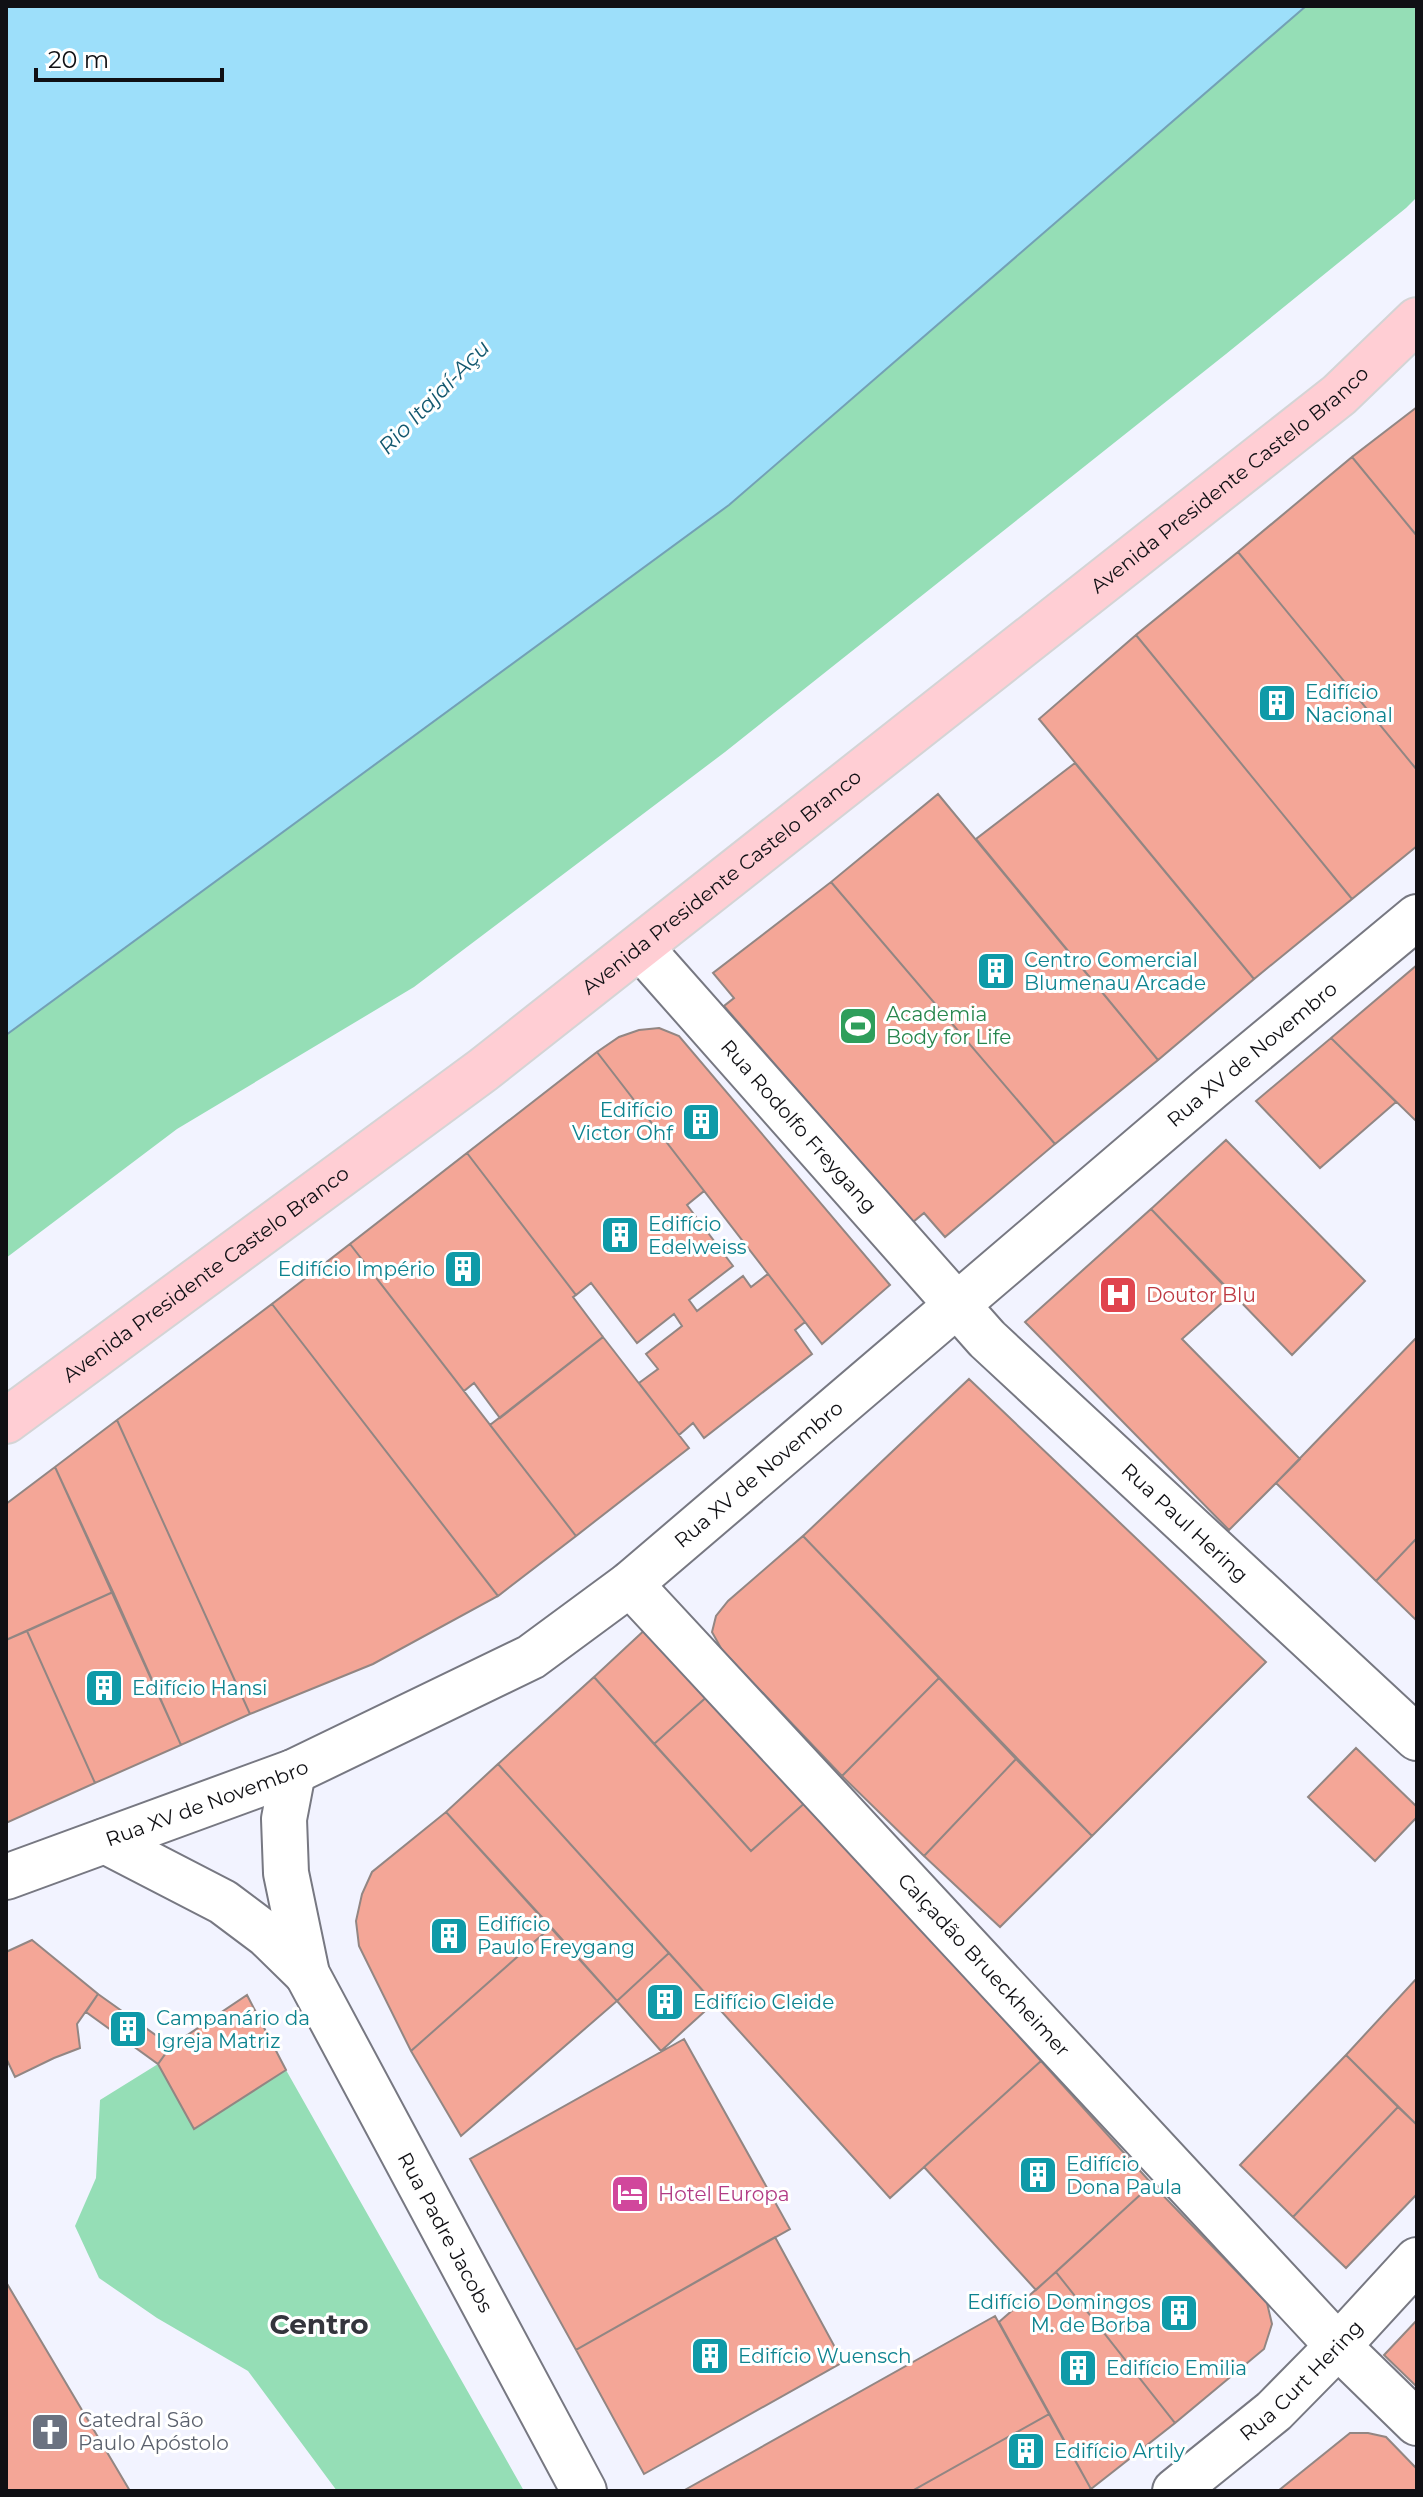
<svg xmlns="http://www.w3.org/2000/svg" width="1423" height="2497" font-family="Montserrat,sans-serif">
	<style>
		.green { fill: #95deb6 }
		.water { fill: #9ddffa; stroke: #73a1b5; stroke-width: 2 }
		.building { fill: #f4a697; stroke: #928683; stroke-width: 2 }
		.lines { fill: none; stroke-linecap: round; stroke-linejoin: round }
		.minor-casing { stroke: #777882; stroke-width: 48 }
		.major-casing { stroke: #d4d4d5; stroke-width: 48 }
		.minor { stroke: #fff; stroke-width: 44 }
		.major { stroke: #ffced4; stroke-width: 44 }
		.labels { text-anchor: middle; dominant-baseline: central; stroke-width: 6; stroke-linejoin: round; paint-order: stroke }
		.street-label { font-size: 20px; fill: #101014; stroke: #fff }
		.culture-label { font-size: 20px; fill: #0d838f; stroke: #fff; text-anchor: start }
		.leisure-label { font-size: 20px; fill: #27864d; stroke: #fff; text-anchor: start }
		.health-label { font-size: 20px; fill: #be3a42; stroke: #fff; text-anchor: start }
		.hotel-label { font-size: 20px; fill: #b23c85; stroke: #fff; text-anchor: start }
		.worship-label { font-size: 20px; fill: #5b616d; stroke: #fff; text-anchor: start }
		.water-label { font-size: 22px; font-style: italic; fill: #13586f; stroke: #fff }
		.district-label { font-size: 28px; font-weight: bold; fill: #34353d; stroke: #fff }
	</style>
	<rect width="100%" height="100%" fill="#f2f3ff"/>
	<path class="green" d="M1306,6H1417V197L1406,208L1226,354L725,752L414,987L177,1129L6,1258V1035L729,505Z
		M158,2064L194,2129L286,2070L524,2491H337L248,2371L157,2318L99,2278L75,2226L96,2178L100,2100Z"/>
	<path class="water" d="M6,6H1306L729,505L6,1035Z"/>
	<path class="building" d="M1417,407V536L1352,457Z
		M1352,457L1417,536V770L1238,552Z
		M1238,552L1417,770V846L1352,899L1136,635Z
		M1136,635L1352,899L1254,979L1039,719Z
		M1075,763L1254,979L1158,1060L976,839Z
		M938,794L1158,1060L1055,1144L831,882Z
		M831,882L1055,1144L945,1237L924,1213L913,1222L724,1006L734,998L713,973Z
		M1417,965V1122L1331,1038Z
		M659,1028L679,1036L890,1285L822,1344L597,1052L619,1037L639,1030Z
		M1331,1038L1396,1102L1320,1168L1256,1101Z
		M597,1052L704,1191L687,1205L733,1266L689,1300L697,1311L743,1276L751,1287L768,1274L805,1322L795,1330L812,1354L704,1438L693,1423L679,1435L639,1383L658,1369L646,1354L682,1326L674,1314L637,1343L591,1283L576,1295L467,1153Z
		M1226,1140L1365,1281L1292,1355L1151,1209Z
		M467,1153L576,1295L573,1297L603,1337L500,1418L474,1383L464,1391L350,1244Z
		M1151,1209L1232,1294L1182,1339L1300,1459L1229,1530L1025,1322Z
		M350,1244L576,1536L498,1596L272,1304Z
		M272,1304L498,1596L373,1664L250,1714L117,1420Z
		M603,1337L689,1448L576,1536L490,1425Z
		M1417,1337V1538L1376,1581L1276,1483Z
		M969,1379L1266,1662L1092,1836L803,1536Z
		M117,1420L250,1714L181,1745L55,1467Z
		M55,1467L113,1592L6,1640V1504Z
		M803,1536L939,1678L842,1776L722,1650L712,1632L716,1616L728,1601Z
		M1417,1538V1621L1376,1581Z
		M113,1592L181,1745L95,1783L27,1631Z
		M649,1626L710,1694L654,1744L594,1677Z
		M27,1631L95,1783L6,1823V1640Z
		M594,1677L751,1851L807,1801L1041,2061L890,2198L498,1764Z
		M939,1678L1016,1759L924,1856L842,1776Z
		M710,1694L807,1801L751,1851L654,1744Z
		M1356,1748L1417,1807V1817L1375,1861L1308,1797Z
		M1016,1759L1092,1836L1000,1927L924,1856Z
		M498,1764L669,1953L617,2001L446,1812Z
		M446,1812L551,1927L411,2051L359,1946L356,1921L362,1894L372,1872Z
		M551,1927L617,2001L461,2136L411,2051Z
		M32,1940L98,1994L77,2024L80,2048L54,2058L15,2077L6,2058V1952Z
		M669,1953L714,2003L661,2051L617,2001Z
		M1417,1978V2125L1346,2055Z
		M98,1994L171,2046L158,2064L86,2012Z
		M247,1995L286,2070L194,2129L158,2064L171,2046Z
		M684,2039L790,2229L576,2350L470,2159Z
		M1346,2055L1398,2107L1293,2217L1240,2165Z
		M1041,2061L1152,2184L1036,2290L924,2167Z
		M1398,2107L1417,2125V2194L1346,2268L1293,2217Z
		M1152,2184L1267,2303L1272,2324L1264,2349L1175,2423L1056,2272Z
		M775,2237L843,2362L644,2474L576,2350Z
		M1056,2272L1175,2423L1091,2489L999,2322Z
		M6,2282L60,2373L130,2491H6Z
		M995,2316L1049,2414L912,2491H683Z
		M1417,2320V2387L1384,2355Z
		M1049,2414L1091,2489L1087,2491H912Z
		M1350,2433H1368L1386,2437L1417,2469V2491H1278Z"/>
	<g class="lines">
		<g class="minor-casing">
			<g id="minor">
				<path id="s1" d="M641,948L987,1339L1417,1738"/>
				<path id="s2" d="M630,1584L1338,2346L1417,2423"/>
				<path id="s3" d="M293,1772L284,1819L286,1873L307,1974L584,2491"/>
				<path d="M105,1841L223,1902L267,1935L307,1974"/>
				<path id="s4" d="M6,1877L293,1772L531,1657L630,1584L1211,1088L1417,917"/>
				<path id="s5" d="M1175,2491L1274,2411L1338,2346L1417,2260"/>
			</g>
		</g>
		<g class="major-casing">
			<g id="major">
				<path id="s6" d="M6,1421L483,1070L1339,395L1417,320"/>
			</g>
		</g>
		<use href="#minor" class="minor"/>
		<use href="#major" class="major"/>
	</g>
	<defs>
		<g id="building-square" transform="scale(2)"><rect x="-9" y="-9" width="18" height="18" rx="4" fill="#0f9aa8" stroke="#fff"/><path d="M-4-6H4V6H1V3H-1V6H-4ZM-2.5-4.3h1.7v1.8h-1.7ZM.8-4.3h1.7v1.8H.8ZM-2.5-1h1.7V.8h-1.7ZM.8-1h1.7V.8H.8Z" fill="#fff"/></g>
		<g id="stadium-square" transform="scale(2)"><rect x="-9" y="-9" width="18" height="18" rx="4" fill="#2e9e5b" stroke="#fff"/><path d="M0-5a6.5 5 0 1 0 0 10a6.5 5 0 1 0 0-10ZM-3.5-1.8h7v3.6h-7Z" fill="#fff"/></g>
		<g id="hospital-square" transform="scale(2)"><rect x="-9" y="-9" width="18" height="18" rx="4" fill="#e0444e" stroke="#fff"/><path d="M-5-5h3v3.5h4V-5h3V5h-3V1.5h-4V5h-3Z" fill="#fff"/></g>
		<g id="hotel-square" transform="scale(2)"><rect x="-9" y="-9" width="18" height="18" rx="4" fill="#d1479c" stroke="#fff"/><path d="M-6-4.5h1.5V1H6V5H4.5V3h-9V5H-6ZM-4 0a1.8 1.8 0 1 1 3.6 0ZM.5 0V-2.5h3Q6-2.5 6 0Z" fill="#fff"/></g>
		<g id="church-square" transform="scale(2)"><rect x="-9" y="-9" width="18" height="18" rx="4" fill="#6b7280" stroke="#fff"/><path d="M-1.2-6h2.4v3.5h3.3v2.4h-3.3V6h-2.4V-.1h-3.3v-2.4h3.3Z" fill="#fff"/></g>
	</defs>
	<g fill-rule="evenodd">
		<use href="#building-square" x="1277" y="703"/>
		<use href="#building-square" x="996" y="971"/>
		<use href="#stadium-square" x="858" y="1026"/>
		<use href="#building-square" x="701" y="1122"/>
		<use href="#building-square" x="620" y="1235"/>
		<use href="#building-square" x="463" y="1269"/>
		<use href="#hospital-square" x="1118" y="1295"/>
		<use href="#building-square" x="104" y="1688"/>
		<use href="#building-square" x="449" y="1936"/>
		<use href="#building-square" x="665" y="2002"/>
		<use href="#building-square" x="128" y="2029"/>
		<use href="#building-square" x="1038" y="2175"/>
		<use href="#hotel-square" x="630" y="2194"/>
		<use href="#building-square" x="1179" y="2313"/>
		<use href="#building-square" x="710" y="2356"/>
		<use href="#building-square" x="1078" y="2368"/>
		<use href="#church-square" x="50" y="2432"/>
		<use href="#building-square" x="1026" y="2451"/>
	</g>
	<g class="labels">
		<g class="street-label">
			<text stroke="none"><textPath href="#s6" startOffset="1544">Avenida Presidente Castelo Branco</textPath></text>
			<text stroke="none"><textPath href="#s6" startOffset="896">Avenida Presidente Castelo Branco</textPath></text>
			<text stroke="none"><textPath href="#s4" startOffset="1510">Rua XV de Novembro</textPath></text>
			<text stroke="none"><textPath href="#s1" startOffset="238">Rua Rodolfo Freygang</textPath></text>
			<text stroke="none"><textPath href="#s6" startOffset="248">Avenida Presidente Castelo Branco</textPath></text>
			<text stroke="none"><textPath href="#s4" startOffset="862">Rua XV de Novembro</textPath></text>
			<text stroke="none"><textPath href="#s1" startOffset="792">Rua Paul Hering</textPath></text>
			<text stroke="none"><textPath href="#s4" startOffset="214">Rua XV de Novembro</textPath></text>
			<text stroke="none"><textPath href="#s2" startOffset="520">Calçadão Brueckheimer</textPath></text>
			<text stroke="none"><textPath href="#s3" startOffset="498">Rua Padre Jacobs</textPath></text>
			<text stroke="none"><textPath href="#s5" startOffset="168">Rua Curt Hering</textPath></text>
		</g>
		<g class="culture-label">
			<text x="1305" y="692">Edifício<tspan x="1305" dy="23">Nacional</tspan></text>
			<text x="1024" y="960">Centro Comercial<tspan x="1024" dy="23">Blumenau Arcade</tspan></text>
			<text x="673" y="1110" text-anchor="end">Edifício<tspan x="673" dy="23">Victor Ohf</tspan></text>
			<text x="648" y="1224">Edifício<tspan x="648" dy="23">Edelweiss</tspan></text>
			<text x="435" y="1269" text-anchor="end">Edifício Império</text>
			<text x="132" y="1688">Edifício Hansi</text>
			<text x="477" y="1924">Edifício<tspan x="477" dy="23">Paulo Freygang</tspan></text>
			<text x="693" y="2002">Edifício Cleide</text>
			<text x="156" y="2018">Campanário da<tspan x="156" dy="23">Igreja Matriz</tspan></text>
			<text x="1066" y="2164">Edifício<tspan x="1066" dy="23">Dona Paula</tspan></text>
			<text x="1151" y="2302" text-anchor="end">Edifício Domingos<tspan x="1151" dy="23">M. de Borba</tspan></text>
			<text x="738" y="2356">Edifício Wuensch</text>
			<text x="1106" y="2368">Edifício Emilia</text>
			<text x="1054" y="2451">Edifício Artily</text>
		</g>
		<g class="leisure-label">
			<text x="886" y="1014">Academia<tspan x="886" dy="23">Body for Life</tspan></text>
		</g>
		<g class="health-label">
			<text x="1146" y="1295">Doutor Blu</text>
		</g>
		<g class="hotel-label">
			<text x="658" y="2194">Hotel Europa</text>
		</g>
		<g class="worship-label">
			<text x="78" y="2420">Catedral São<tspan x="78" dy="23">Paulo Apóstolo</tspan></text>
		</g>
		<g class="water-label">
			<text transform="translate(434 397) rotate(-46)">Rio Itajaí-Açu</text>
		</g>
		<g class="district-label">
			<text x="319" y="2324">Centro</text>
		</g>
	</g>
	<rect width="1423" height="2497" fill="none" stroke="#101014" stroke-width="16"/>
	<path d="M36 68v12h186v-12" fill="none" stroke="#101014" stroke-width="4"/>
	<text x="48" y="68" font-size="24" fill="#101014" stroke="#ffffff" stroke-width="6" paint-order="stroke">20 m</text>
</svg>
